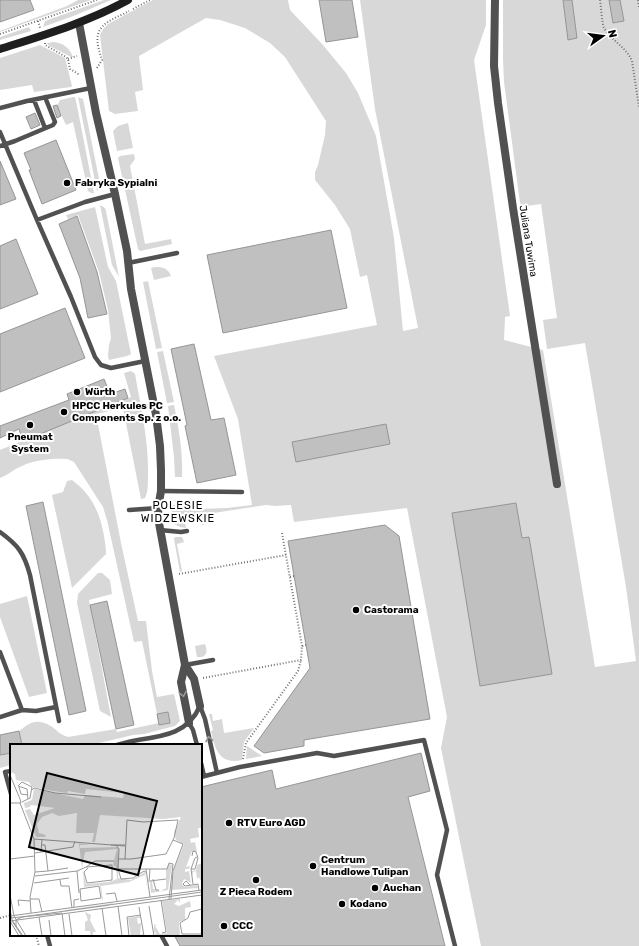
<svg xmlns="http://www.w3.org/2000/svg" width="639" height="946" font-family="Rubik,sans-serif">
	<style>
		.green { fill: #d8d8d8 }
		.building { fill: #c0c0c0; stroke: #959595 }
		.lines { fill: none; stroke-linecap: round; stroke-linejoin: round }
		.path { stroke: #737373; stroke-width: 2; stroke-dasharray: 1 2; stroke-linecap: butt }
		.lane { stroke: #515151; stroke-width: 4.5 }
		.street { stroke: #515151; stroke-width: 8 }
		.secondary { stroke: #1e1e1e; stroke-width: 8 }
		.oneway { stroke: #979797 }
		.poi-dot { fill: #000; stroke: #fff; stroke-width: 1.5 }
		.labels { text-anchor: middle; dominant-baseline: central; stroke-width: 4; stroke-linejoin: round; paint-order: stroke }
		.poi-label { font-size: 10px; font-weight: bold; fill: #000; stroke: #fff; text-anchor: start }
		.street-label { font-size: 10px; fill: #000; stroke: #fff }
		.neighbourhood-label { font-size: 11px; letter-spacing: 1px; fill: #000; stroke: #fff }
		.inset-road { fill: none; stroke: #999; stroke-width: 1 }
		.view { fill: #000; fill-opacity: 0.15; stroke: #000; stroke-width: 2 }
		.inset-edge { fill: none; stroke: #000; stroke-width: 2 }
	</style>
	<rect width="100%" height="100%" fill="#fff"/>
	<path class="green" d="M78,0H91L0,32V31L67,6Z
		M104,0H111L76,15L43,27L45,21Z
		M153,0H288L290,10L323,45L346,73L358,93L376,136L394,238L403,331L418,328L375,109L360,0H486V25L474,60L510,316L505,317L504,340L543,350L595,667L636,661L626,587L585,343L547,349L543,320L557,318L541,204L527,206H521L520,203L504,82L503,59V0H639V946H481L441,748L447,717L407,508L294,522L291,505L275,506L266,505L207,514L209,523L202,525L199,516L184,519L186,528L180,527L174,524L171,507L173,505L199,509L227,508L252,505L238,419L214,356L377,325L367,275L360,277L350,229L335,205L315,180V172L318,165L325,135L326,121L285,57L270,43L245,28L220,20L206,18L139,56L143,90L135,92L138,111L115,114L109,111L100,35L103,29L108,24Z
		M29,27L31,31L0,40V37Z
		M53,42C63,43 69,47 73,57H71L48,45L47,43Z
		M40,45L65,58L72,86L71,87L34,92L32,85L0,90V58Z
		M73,97H75L77,106L94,193H91L88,191L73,122L66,125L57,106L60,100Z
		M78,97L83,99L100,184L99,189L97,191Z
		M128,123L133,148L117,151L113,131L118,126Z
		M134,154L135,159L130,166L145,244L171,239L172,244L140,251L138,249L118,158L120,156Z
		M100,205L105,208L106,211L119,277L112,265Z
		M95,207L108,267L116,281L131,354L127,356L109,360L108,356L109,345L111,338L108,310L99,272L78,215L68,219L66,215Z
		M155,267C163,267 168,268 171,276L154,280L151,268Z
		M148,281L162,348L156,349L143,282Z
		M163,351L174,402L167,403L157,352Z
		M131,371L134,373L135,374C141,408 149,442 148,477C148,484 148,492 145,498L141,499L123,408L96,414L121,543L138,621H146L152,671L157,697L174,694L180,721L175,726L167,728L144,734L133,735L91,745H22L19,731C29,723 36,718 49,725C57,729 58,734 68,737L116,729L117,732L159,723L160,725L170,722L168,712L157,714L142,641L134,642L107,520L103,507L74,462C71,461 69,459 66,459C54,458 33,460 22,466C14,469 8,475 0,478V450L131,397L124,373Z
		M174,405C179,429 183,453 182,477H175L174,457L168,406Z
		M72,480C91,494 100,512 104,536C105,542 106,548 106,554L72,588L52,495L63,492L67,481Z
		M175,537H182L184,542L177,544L182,571L180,572L174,539Z
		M98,573H102L110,580L112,594L89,600L111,717L100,711L77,603L78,594Z
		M27,596L47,693L29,697L0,617V604Z
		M205,644C207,650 208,654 202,657H197L195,646Z
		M209,714H212L213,721L222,719L224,733L254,728L244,742L242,760C219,765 215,749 211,731L213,730Z
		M247,746L262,756L246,759Z
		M11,753V765L0,768V755Z"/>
	<path class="building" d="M0,0H30L34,10L0,22Z
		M319,0H352L358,37L326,42Z
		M563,0H572L577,38L568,40Z
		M609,0H620L624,21L613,23Z
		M57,105L61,116L57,118L53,106Z
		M35,113L40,125L31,129L26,117Z
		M56,140L76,190L42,204L29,170H31L24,153Z
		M0,161L16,199L0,205Z
		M77,216L97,272L107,314L88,318L80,278L59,224Z
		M331,230L347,308L223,333L207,255Z
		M16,239L38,294L0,309V246Z
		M65,308L85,358L0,392V334Z
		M194,344L211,420L224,418L236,475L197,483L185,426L187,425L171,349Z
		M104,379L110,394L125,389L128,398L23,441L19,429L0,438V426L69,400L67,394Z
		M386,424L390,444L296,462L292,442Z
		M43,502L86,711L69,715L26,506Z
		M516,503L522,538L529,537L552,674L480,686L452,513Z
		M385,525L399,536L430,719L304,740V746L264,753L254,746L310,668L288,541Z
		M107,601L134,725L116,729L90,605Z
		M168,712L170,723L159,725L157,714Z
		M19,731L22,745H11V753L0,755V735Z
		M421,753L430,791L408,797L445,946H180L174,935H201V787L272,770L276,789Z"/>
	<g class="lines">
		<path class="path" d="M600,0C601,6 602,24 604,28C612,41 627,48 632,61L639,107
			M638,0L639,7
			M133,9L150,0
			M38,21L40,28
			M0,34L97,0
			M45,43V45L66,57L68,59L70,69L80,75
			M68,59L77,56
			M97,68L102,60C100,53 96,43 98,35C100,22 119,17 129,11
			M282,533L302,646
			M179,574L286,555
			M290,577L294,576
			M203,678L301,660L302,646L306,645
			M243,759L246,743L298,671L301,660
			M0,918L11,915
			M36,935L39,946"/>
		<path class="lane" d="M34,100L45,128
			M0,108L27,101L91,88
			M0,132L37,220L71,297L95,357L101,365L111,368L145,361
			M0,146L15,141L53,125L55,122L45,97
			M37,220L85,202L115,194
			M128,263L177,253
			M161,491L242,492
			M129,510L158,508
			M160,530L181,532L187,531
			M0,532C18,545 24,553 30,575L59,721
			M0,652L22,710L0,717
			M185,665L213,660
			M200,706L205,719L217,773
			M22,710L36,711L56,707
			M189,723L193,730L197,745
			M117,745C124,743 131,741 138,740C165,736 188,733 200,706
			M201,763L204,776
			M11,771L5,772L11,794
			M201,777L240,767L317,753L334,756L424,740L447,830L437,875L455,946
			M47,935L50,946
			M161,935L167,946"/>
		<path class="street" d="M495,0L494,66L498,103L513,208L557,484
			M79,23L96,113L115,194L127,251L131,289L156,415L160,446L161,470V491L158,508L159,523L185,665L181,682L189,723
			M185,665L194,679L200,706"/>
		<path class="secondary" d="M0,49C44,35 88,22 128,0"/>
	</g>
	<defs><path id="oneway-chevron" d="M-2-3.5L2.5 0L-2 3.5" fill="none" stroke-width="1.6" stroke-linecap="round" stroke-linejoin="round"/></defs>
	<g class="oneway">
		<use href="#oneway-chevron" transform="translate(183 694) rotate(78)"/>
		<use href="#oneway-chevron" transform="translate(209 739) rotate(-102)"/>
	</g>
	<g class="poi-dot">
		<circle cx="67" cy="183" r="4"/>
		<circle cx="77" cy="392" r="4"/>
		<circle cx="64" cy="412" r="4"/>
		<circle cx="30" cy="425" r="4"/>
		<circle cx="356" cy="610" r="4"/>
		<circle cx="229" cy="823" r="4"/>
		<circle cx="313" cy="866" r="4"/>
		<circle cx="256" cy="880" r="4"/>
		<circle cx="375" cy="888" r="4"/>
		<circle cx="342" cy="904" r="4"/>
		<circle cx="224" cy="926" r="4"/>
	</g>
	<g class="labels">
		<g class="poi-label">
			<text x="75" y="183">Fabryka Sypialni</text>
			<text x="85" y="392">Würth</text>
			<text x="72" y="406">HPCC Herkules PC<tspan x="72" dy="12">Components Sp. z o.o.</tspan></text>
			<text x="30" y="437" text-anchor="middle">Pneumat<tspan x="30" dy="12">System</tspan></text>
			<text x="364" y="610">Castorama</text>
			<text x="237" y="823">RTV Euro AGD</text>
			<text x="321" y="860">Centrum<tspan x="321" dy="12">Handlowe Tulipan</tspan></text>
			<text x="383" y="888">Auchan</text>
			<text x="256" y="892" text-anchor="middle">Z Pieca Rodem</text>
			<text x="350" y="904">Kodano</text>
			<text x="232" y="926">CCC</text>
		</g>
		<g class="street-label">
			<text transform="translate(528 241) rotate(81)">Juliana Tuwima</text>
		</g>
		<g class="neighbourhood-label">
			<text x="178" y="505">POLESIE<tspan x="178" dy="13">WIDZEWSKIE</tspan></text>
		</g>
	</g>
	<g transform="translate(10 744)">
		<rect width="192" height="192" fill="#fff"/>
		<path d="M192,0V84H188L189,93L180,95L181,99L185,98L187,108L182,107L176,123L180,122L179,125H175V128L179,127L181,139L174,135L172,140L175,143L187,141L188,144L161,146L164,125L174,100L166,96L164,88L171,73L153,75L90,71L85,98H82L84,89H66L67,69L49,72L42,69L32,73L27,80L29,89L36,91L35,93H26L15,66L20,65L24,71L45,64L21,61L20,63L15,64L14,59L22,56L24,45L73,55L75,51L113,54L114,49L76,45L75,50L58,47L57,49L43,47L22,43L19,38L6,36L5,30L0,28V1H2ZM66,99L81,101H70V104L108,103V134L121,136L135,128L138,149L135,131L119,138L91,142L93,156L89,157L92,156L90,141L74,143L73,126L76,140L99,138L107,135L106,123L103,121L107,105L75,108L72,124L27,131L72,124L69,100ZM192,119L191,130L192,139L189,133L187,135L186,127L183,128L182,132V127L186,126L187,121ZM159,120L162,121L158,146L141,149L140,138L142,137L143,145L151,147L156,144V126ZM170,155V159L168,156L164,160L169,162L180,157L181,163L175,164V176L169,178L170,192H145L146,187L144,189V181L147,180L145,182L150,190L157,189L152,157ZM104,159L98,162L53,168L56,166ZM75,168L81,171L80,176L86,188H83V192H81L80,187H75V178L78,176ZM130,172L131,174H127L128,180L131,179L130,191L133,190V192H121L118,174Z" fill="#d8d8d8"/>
		<path class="inset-road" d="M0,31L10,55M8,42L12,38L22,43L20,54L12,58M8,42L17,45L18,55M9,43L11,50L18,51M22,46L24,44L45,49L91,53M0,59H11L10,55M10,59L24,95L25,128L20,153L21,169M24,95L115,102M101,101H115M106,101L109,105L108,125H157L159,119L163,120M31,108L32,95M25,109L63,103L65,97M0,115L25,112M109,115H121L156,110L164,94L168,76L133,78L117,76L115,115M76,123L85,117H104M108,125L111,135L123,134L134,127L137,129M136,125L140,153M181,125H185L188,114L186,108L183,107L182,112M38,127L58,124M67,127L69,149M25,128L38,127L35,101H31M25,132L67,127L76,123L102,121V136L77,139L74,128L78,124M143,135L146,146H149M50,136L51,142H59L62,164M140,137L156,135M139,138L140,125M24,139L59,134M183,140L181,125L185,114L187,113M180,141L176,137L173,140L175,142L188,140L189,147M89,142L91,154L71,157L70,145ZM96,150L105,149L107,157M0,151L4,172L16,192M20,155H29L32,168M159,155L163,120M161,155L163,127L173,100L163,96M151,156L156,188L152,189M9,162L8,156L20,157M108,162L112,192M139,162L144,192M64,163V156L69,155M129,163L134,192M92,164L96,192M0,165L2,176L13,192M192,165L180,168L178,174L170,179L172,190H192M59,170L62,192M0,172L192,146M29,173L32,192M0,174L52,169L55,192M39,176L41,192M0,177L192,151M0,177L9,192M2,177L12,192M6,183V176L12,173L192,148M119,192L117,173L131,171"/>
		<path class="view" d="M37,29L147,57L128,131L19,103Z"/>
		<rect width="192" height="192" class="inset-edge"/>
	</g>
	<g transform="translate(603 36) rotate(76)" stroke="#ffffff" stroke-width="3" paint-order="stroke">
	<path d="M0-3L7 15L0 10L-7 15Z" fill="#000000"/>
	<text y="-6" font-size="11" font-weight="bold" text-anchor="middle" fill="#000000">N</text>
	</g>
</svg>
